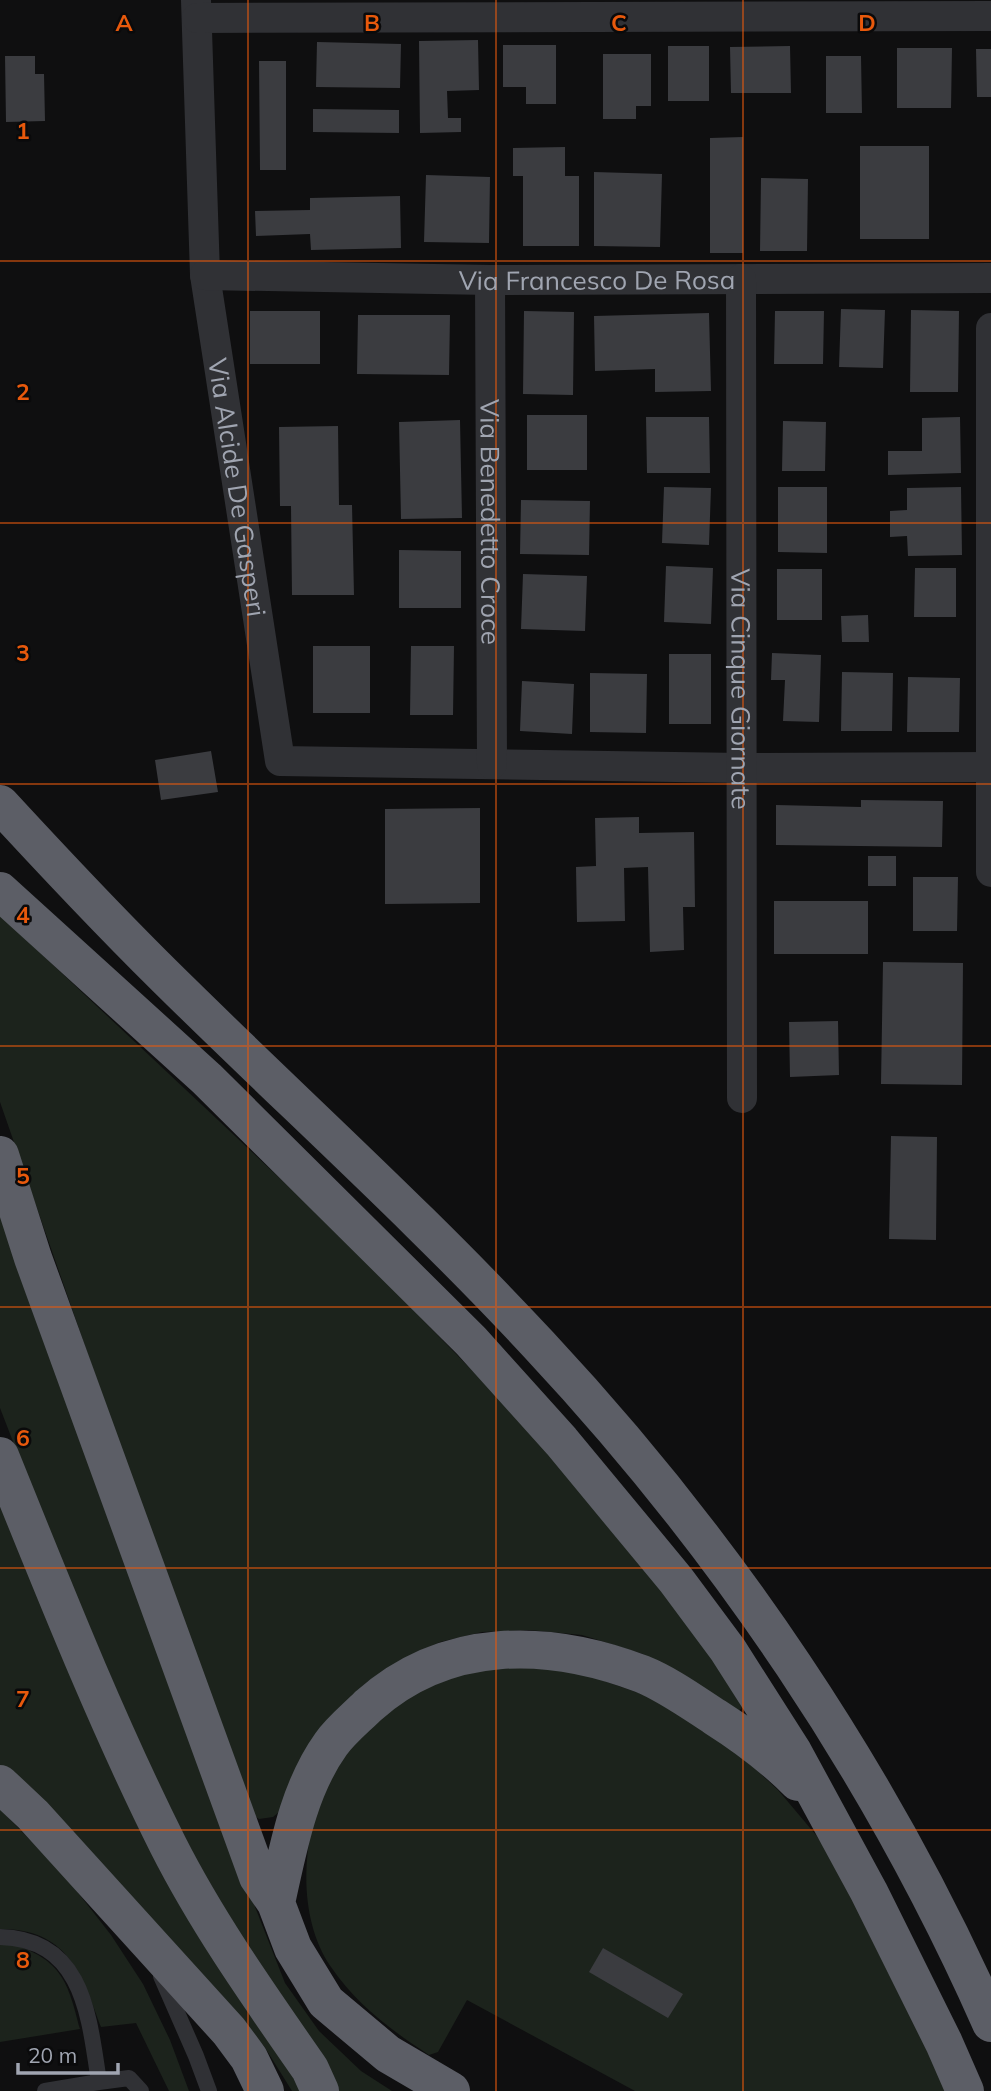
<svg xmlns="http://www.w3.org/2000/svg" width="991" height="2091" font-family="Mulish,sans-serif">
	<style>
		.green { fill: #1c231c }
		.building { fill: #3b3c40 }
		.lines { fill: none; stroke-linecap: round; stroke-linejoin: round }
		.lane { stroke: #303135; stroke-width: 16 }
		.street { stroke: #303135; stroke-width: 30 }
		.highway { stroke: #5c5e66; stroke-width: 38 }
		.grid { fill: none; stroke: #e8590c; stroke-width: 2; stroke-opacity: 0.55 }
		.labels { text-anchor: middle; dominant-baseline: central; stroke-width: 5; stroke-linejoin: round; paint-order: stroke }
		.street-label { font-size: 26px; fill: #a0a5b1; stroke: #0a0a0b }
		.grid-label { font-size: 23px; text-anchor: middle; font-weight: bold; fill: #e8590c; stroke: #0a0a0b; stroke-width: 5; stroke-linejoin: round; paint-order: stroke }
	</style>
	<rect width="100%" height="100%" fill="#0f0f10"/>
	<path class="green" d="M0,915L338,1233L541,1441L648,1565L746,1705L737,1712L643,1654L582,1635L529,1630L482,1632L440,1642L399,1661L367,1682L336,1712L279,1812L273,1817L259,1819L252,1814L163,1570L0,1102Z
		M0,1199L206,1782L285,1983L319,2031L361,2071L392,2091H338L239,1943L152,1773L36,1501L0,1408Z
		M0,1493L303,2091H292L264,2046L115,1884L0,1768Z
		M483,1666L570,1669L653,1698L736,1751L778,1790L816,1835L861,1902L949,2091H635L467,2000L438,2052L429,2055C391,2030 356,2004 331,1967C283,1897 309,1770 374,1720C393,1705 417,1691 437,1680C451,1673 468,1671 483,1666Z
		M0,1809L65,1876L111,1935L143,1984L170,2040L189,2091H169L136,2023L101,2027C81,1972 67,1929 0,1929Z
		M12,1944C62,1960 68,1982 80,2029L0,2042V1945Z"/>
	<path class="building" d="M478,40L479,90L447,91L448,118H461V132L420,133L419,41Z
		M317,42L401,44L400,88L316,87Z
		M503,45H556V104H526V87H503Z
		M668,46H709V101H668Z
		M790,46L791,93H731L730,47Z
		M897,48H952L951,108H897Z
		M976,49H991V97H977Z
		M603,54H651V106H636V119H603Z
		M5,56H35V74H44L45,121L6,122Z
		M826,56H861L862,113H826Z
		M259,61H286V170H260Z
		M313,109L399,110V133L313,132Z
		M743,137V253H710V138Z
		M860,146H929V239H860Z
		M565,147V176H579V246H523V176H513V148Z
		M594,172L662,174L660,247L594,246Z
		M426,175L490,177L489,243L424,242Z
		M761,178L808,179L807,251H760Z
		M400,196L401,248L311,250L310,234L256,236L255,211L310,210V198Z
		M841,309L885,310L883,368L839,367Z
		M911,310L959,311L958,392H910Z
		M250,311H320V364H250Z
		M524,311L574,312L573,395L523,394Z
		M775,311H824L823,364H774Z
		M709,313L711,391L655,392V369L595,371L594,316Z
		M358,315H450L449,375L357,374Z
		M527,415H587V470H527Z
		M646,417H709L710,473H647Z
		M960,417L961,473L888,475V451H922V418Z
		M460,420L462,518L401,519L399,422Z
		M783,421L826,422L825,471H782Z
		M338,426L339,505H352L354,595H292L291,506H280L279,427Z
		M664,487L711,488L709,545L662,543Z
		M778,487H827V553L778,552Z
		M961,487L962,555L908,556L907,536L890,537V511L907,510V488Z
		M521,500L590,501L589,555L520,554Z
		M399,550L461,551V608H399Z
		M666,566L713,568L711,624L664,622Z
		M915,568H956V617H914Z
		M777,569H822V620H777Z
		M523,574L587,576L585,631L521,629Z
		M868,615L869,642H842L841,616Z
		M313,646H370V713H313Z
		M411,646H454L453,715H410Z
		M772,653L821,655L819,722L783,721L785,680H771Z
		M669,654H711V724H669Z
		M842,672L893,673L892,731H841Z
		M590,673L647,674L646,733L590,732Z
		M908,677L960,678L959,732H907Z
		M522,681L574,684L572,734L520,731Z
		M211,751L218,792L161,800L155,760Z
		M861,800L943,801L942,847L776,845V805L861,807Z
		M480,808V903L385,904V809Z
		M639,817V833L694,832L695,907H683L684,950L650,952L648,867L624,868L625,921L577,922L576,867L596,866L595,818Z
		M868,856H896V886H868Z
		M913,877H958L957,931H913Z
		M774,901H868V954H774Z
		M883,962L963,963L962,1085L881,1084Z
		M838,1021L839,1075L790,1077L789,1022Z
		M891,1136L937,1137L936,1240L889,1239Z
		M603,1948L683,1994L668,2018L589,1972Z"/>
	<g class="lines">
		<path class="lane" d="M0,1937C84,1939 89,2017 99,2082L45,2091
			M161,1976L196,2056L209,2091
			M99,2082L129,2078L141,2091"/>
		<g class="street">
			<path id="s1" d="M196,0L205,275L280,761L742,768L991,767"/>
			<path d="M197,18L991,16"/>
			<path id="s2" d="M205,275L490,280L991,278"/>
			<path id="s3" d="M741,279L742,1098"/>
			<path id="s4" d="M490,280L492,764"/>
			<path d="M991,328V872"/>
		</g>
		<path class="highway" d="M0,804C59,868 119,932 182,993C301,1110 425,1222 539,1345C725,1544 881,1774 991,2023
			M0,891L207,1079L471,1341L561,1441L676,1580L728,1650L793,1752L869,1892L944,2043L965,2091
			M0,1155L33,1258L258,1877L276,1903L293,1948L326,2002L388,2054L451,2091
			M0,1456C53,1587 105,1719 168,1845C208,1924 260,1997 310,2069L320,2091
			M0,1784L33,1815L229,2031L249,2058L265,2091
			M276,1903C288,1849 298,1790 331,1744C341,1730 356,1718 368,1706C446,1636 548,1638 642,1674C667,1684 692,1702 715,1717C745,1736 773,1757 798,1782"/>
	</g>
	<path class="grid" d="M248,0V2091M496,0V2091M743,0V2091M0,261H991M0,523H991M0,784H991M0,1046H991M0,1307H991M0,1568H991M0,1830H991"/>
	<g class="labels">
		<g class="street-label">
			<text stroke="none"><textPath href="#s2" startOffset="392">Via Francesco De Rosa</textPath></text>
			<text stroke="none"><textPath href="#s1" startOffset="490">Via Alcide De Gasperi</textPath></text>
			<text stroke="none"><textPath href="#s4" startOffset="242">Via Benedetto Croce</textPath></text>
			<text stroke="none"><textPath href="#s3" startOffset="410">Via Cinque Giornate</textPath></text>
		</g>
	</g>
	<g class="grid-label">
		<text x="124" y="31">A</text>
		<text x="372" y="31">B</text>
		<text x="619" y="31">C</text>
		<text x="867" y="31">D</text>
		<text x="23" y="139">1</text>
		<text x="23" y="400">2</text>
		<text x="23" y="661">3</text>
		<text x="23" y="923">4</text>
		<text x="23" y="1184">5</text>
		<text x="23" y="1446">6</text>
		<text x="23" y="1707">7</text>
		<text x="23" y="1968">8</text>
	</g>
	<path d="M18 2063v10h100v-10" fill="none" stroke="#a0a5b1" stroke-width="3.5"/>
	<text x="28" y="2063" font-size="21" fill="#a0a5b1" stroke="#0a0a0b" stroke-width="5" paint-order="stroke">20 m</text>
</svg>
